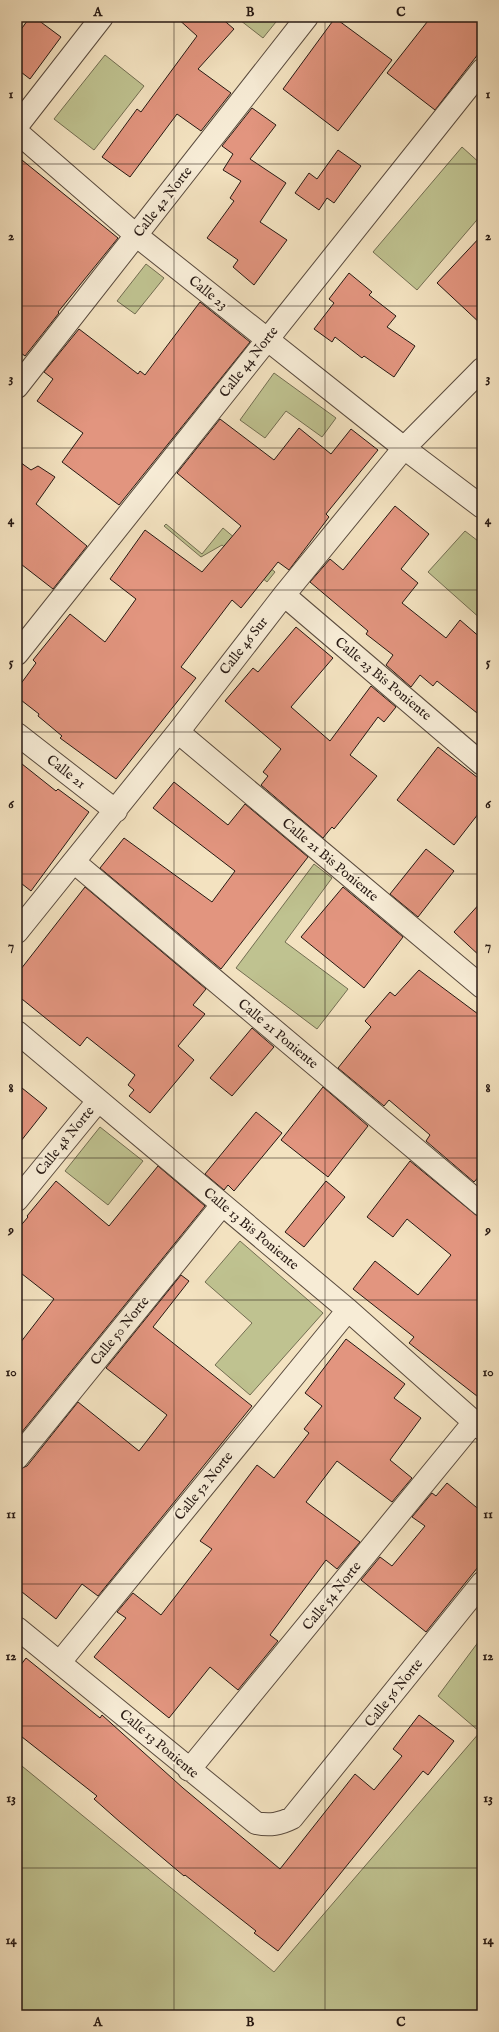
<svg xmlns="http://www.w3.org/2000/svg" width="499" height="2032" font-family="'IM FELL English',serif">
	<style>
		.green { fill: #bfc290; stroke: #736e52 }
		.building { fill: #e2957f; stroke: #271913 }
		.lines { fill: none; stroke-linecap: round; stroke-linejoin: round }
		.minor-casing { stroke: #5a4b3e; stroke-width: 24 }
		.minor { stroke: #f7ecd6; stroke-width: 22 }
		.grid { fill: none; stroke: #271913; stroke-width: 1; stroke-opacity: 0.55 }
		.labels { text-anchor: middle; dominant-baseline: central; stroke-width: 4; stroke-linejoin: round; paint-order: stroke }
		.street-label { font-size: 14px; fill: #271913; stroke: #f7ecd6 }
		.neatline { fill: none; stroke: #271913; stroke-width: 1.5 }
		.grid-label { font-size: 13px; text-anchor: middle; font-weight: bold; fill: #271913 }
	</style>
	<rect width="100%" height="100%" fill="#f3e2c0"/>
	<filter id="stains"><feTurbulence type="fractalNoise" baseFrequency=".005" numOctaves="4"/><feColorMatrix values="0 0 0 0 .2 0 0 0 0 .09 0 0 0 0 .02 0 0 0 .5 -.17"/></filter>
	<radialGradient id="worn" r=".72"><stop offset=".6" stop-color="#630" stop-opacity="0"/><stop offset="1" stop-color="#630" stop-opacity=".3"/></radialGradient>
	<path class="green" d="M236,17H280L263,38Z
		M105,55L144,86L94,150L54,119Z
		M462,147L482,165V214L417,290L373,252Z
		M146,264L164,278L135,314L117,301Z
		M274,373L336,418L322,437L286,411L265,438L240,420Z
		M166,524L202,554L223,528L275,572L267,582L222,545L201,557L164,526Z
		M465,531L482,544V620L428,572Z
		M314,864L332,878L285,942L348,989L317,1029L236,968Z
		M100,1127L143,1161L108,1205L65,1171Z
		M240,1241L323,1313L250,1395L215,1365L252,1323L205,1282Z
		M482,1637V2015H17V1762L274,1972L480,1732L438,1696Z"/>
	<path class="building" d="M30,17H34L61,37L30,79L17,69V35Z
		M176,17H220L234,29L198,69L231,93L201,131L177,114L130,177L102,157L137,109L141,112L197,36Z
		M431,17H482V49L435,110L387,73Z
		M335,18L392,60L338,131L283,89Z
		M252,108L276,125L250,159L286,183L260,222L287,240L254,285L233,267L238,260L207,238L234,201L230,198L241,181L223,170L233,154L222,146Z
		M338,150L361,166L334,203L327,198L319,210L295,193L309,173L317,179Z
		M17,156L118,238L58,312L59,313L25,356L17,350Z
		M482,235V325L437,283Z
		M349,273L372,292L369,295L396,316L387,327L415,346L394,377L364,356L362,358L335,337L332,342L314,329L334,303L329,299Z
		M200,302L250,342L119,505L62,462L83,433L37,401L53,379L44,372L79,329L138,374L140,371L145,375Z
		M220,419L274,460L299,428L331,454L351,429L378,450L326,514L329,517L289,570L278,562L241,608L232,600L181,667L196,678L116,779L60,738L62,736L38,716L39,714L17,697V689L36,663L33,660L70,614L105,642L136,599L110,579L145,530L202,572L241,526L177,473Z
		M17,460L31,470L38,466L55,477L36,504L87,546L53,589L17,561Z
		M395,506L429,534L401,569L418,583L402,603L446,638L460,620L482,639V717L437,681L433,686L420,675L411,687L386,665L393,655L366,634L368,631L310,582L330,559L343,570Z
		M296,627L333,658L291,707L330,741L371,686L396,707L384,722L378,717L350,755L377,776L334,829L332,827L323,838L261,785L268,776L263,772L281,749L225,701L253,668L258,672Z
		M438,747L482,781V809L454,845L397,800Z
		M17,760L56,791L58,789L89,812L31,891L17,880Z
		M174,782L228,825L245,804L308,857L221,969L100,868L124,838L212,902L235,871L153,808Z
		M426,849L454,871L418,917L390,894Z
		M85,887L206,989L193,1005L205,1014L178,1046L194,1060L150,1113L129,1096L134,1090L128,1085L135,1075L87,1037L80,1046L17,995V974Z
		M343,887L403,937L364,988L301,937Z
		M482,901V958L454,932Z
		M419,970L482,1017V1173L474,1182L426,1141L430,1135L389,1100L384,1106L338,1068L371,1027L365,1021L390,992L395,996Z
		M252,1028L274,1047L232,1096L210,1078Z
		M17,1084L47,1108L17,1146Z
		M323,1087L368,1126L328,1177L281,1140Z
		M256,1112L282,1133L234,1191L228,1185L224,1190L205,1174Z
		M410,1161L482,1220V1400L409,1343L414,1337L353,1289L375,1261L418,1295L451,1255L407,1219L393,1237L367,1217Z
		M158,1166L205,1206L17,1438V1347L54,1299L17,1270V1230L28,1217L27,1216L56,1181L109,1226Z
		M326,1181L345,1197L304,1247L285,1232Z
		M181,1275L189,1281L153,1327L252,1406L98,1596L82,1584L56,1619L17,1588V1470L27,1466L78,1402L139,1451L167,1415L106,1368Z
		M346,1339L405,1384L394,1398L421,1418L390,1460L412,1478L392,1502L337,1461L306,1502L360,1542L337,1569L326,1560L270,1635L278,1641L238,1690L210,1667L169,1718L94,1657L126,1618L117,1612L133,1593L161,1615L212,1549L200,1541L257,1465L274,1478L309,1433L304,1429L322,1406L305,1393Z
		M447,1483L482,1512V1562L426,1632L361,1580L380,1557L392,1566L425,1526L412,1517L432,1493L436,1496Z
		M26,1658L100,1718L102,1715L183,1788L280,1869L355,1774L374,1790L402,1756L393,1749L419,1715L454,1741L428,1775L423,1771L278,1951L254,1933L256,1931L185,1875L184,1876L120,1822L94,1799L97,1796L17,1733V1670Z"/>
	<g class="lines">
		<g class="minor-casing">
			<path id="minor" d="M17,126L102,17
				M17,132L137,236L404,448L482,507
				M17,387L307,17
				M284,595L482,764
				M17,654L482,70
				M178,732L482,987
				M17,734L116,811
				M74,862L482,1205
				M17,932L178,732L284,595L404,448L482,369
				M17,1032L348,1310L482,1429
				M17,1200L98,1101
				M17,1458L222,1205
				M17,1628L256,1823C270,1826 280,1824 292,1818L482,1583
				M60,1662L348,1310
				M189,1770L474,1422"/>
		</g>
		<use href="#minor" class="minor"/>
	</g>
	<path class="grid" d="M174,17V2015M325,17V2015M17,164H482M17,306H482M17,448H482M17,590H482M17,732H482M17,874H482M17,1016H482M17,1158H482M17,1300H482M17,1442H482M17,1584H482M17,1726H482M17,1868H482"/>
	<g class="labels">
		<g class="street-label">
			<text transform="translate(163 202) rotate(-52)">Calle 42 Norte</text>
			<text transform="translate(208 293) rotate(39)">Calle 23</text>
			<text transform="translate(249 362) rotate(-52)">Calle 44 Norte</text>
			<text transform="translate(244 646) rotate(-52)">Calle 46 Sur</text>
			<text transform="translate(383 679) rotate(40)">Calle 23 Bis Poniente</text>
			<text transform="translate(66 772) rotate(38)">Calle 21</text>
			<text transform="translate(330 860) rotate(40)">Calle 21 Bis Poniente</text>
			<text transform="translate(278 1034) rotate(40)">Calle 21 Poniente</text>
			<text transform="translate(65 1141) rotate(-51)">Calle 48 Norte</text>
			<text transform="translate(251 1229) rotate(40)">Calle 13 Bis Poniente</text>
			<text transform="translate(120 1331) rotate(-51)">Calle 50 Norte</text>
			<text transform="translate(204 1486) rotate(-51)">Calle 52 Norte</text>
			<text transform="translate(332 1596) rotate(-51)">Calle 54 Norte</text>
			<text transform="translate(394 1693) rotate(-51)">Calle 56 Norte</text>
			<text transform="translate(159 1744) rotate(40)">Calle 13 Poniente</text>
		</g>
	</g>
	<rect width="499" height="2032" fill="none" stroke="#f3e2c0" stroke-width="44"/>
	<rect x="22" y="22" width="455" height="1988" class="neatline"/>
	<g class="grid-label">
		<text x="98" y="16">A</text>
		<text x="250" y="16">B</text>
		<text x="401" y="16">C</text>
		<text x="11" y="98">1</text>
		<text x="488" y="98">1</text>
		<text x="11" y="240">2</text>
		<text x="488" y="240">2</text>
		<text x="11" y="382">3</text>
		<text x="488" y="382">3</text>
		<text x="11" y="524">4</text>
		<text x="488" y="524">4</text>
		<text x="11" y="666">5</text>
		<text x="488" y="666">5</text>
		<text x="11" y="808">6</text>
		<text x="488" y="808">6</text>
		<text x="11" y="950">7</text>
		<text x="488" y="950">7</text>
		<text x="11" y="1092">8</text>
		<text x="488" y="1092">8</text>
		<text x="11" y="1234">9</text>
		<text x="488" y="1234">9</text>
		<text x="11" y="1376">10</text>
		<text x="488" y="1376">10</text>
		<text x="11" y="1518">11</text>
		<text x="488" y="1518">11</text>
		<text x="11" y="1660">12</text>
		<text x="488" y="1660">12</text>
		<text x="11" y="1802">13</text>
		<text x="488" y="1802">13</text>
		<text x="11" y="1944">14</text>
		<text x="488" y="1944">14</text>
		<text x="98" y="2026">A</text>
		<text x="250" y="2026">B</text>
		<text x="401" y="2026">C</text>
	</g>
	<rect width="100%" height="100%" filter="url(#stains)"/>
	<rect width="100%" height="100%" fill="url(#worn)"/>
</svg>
